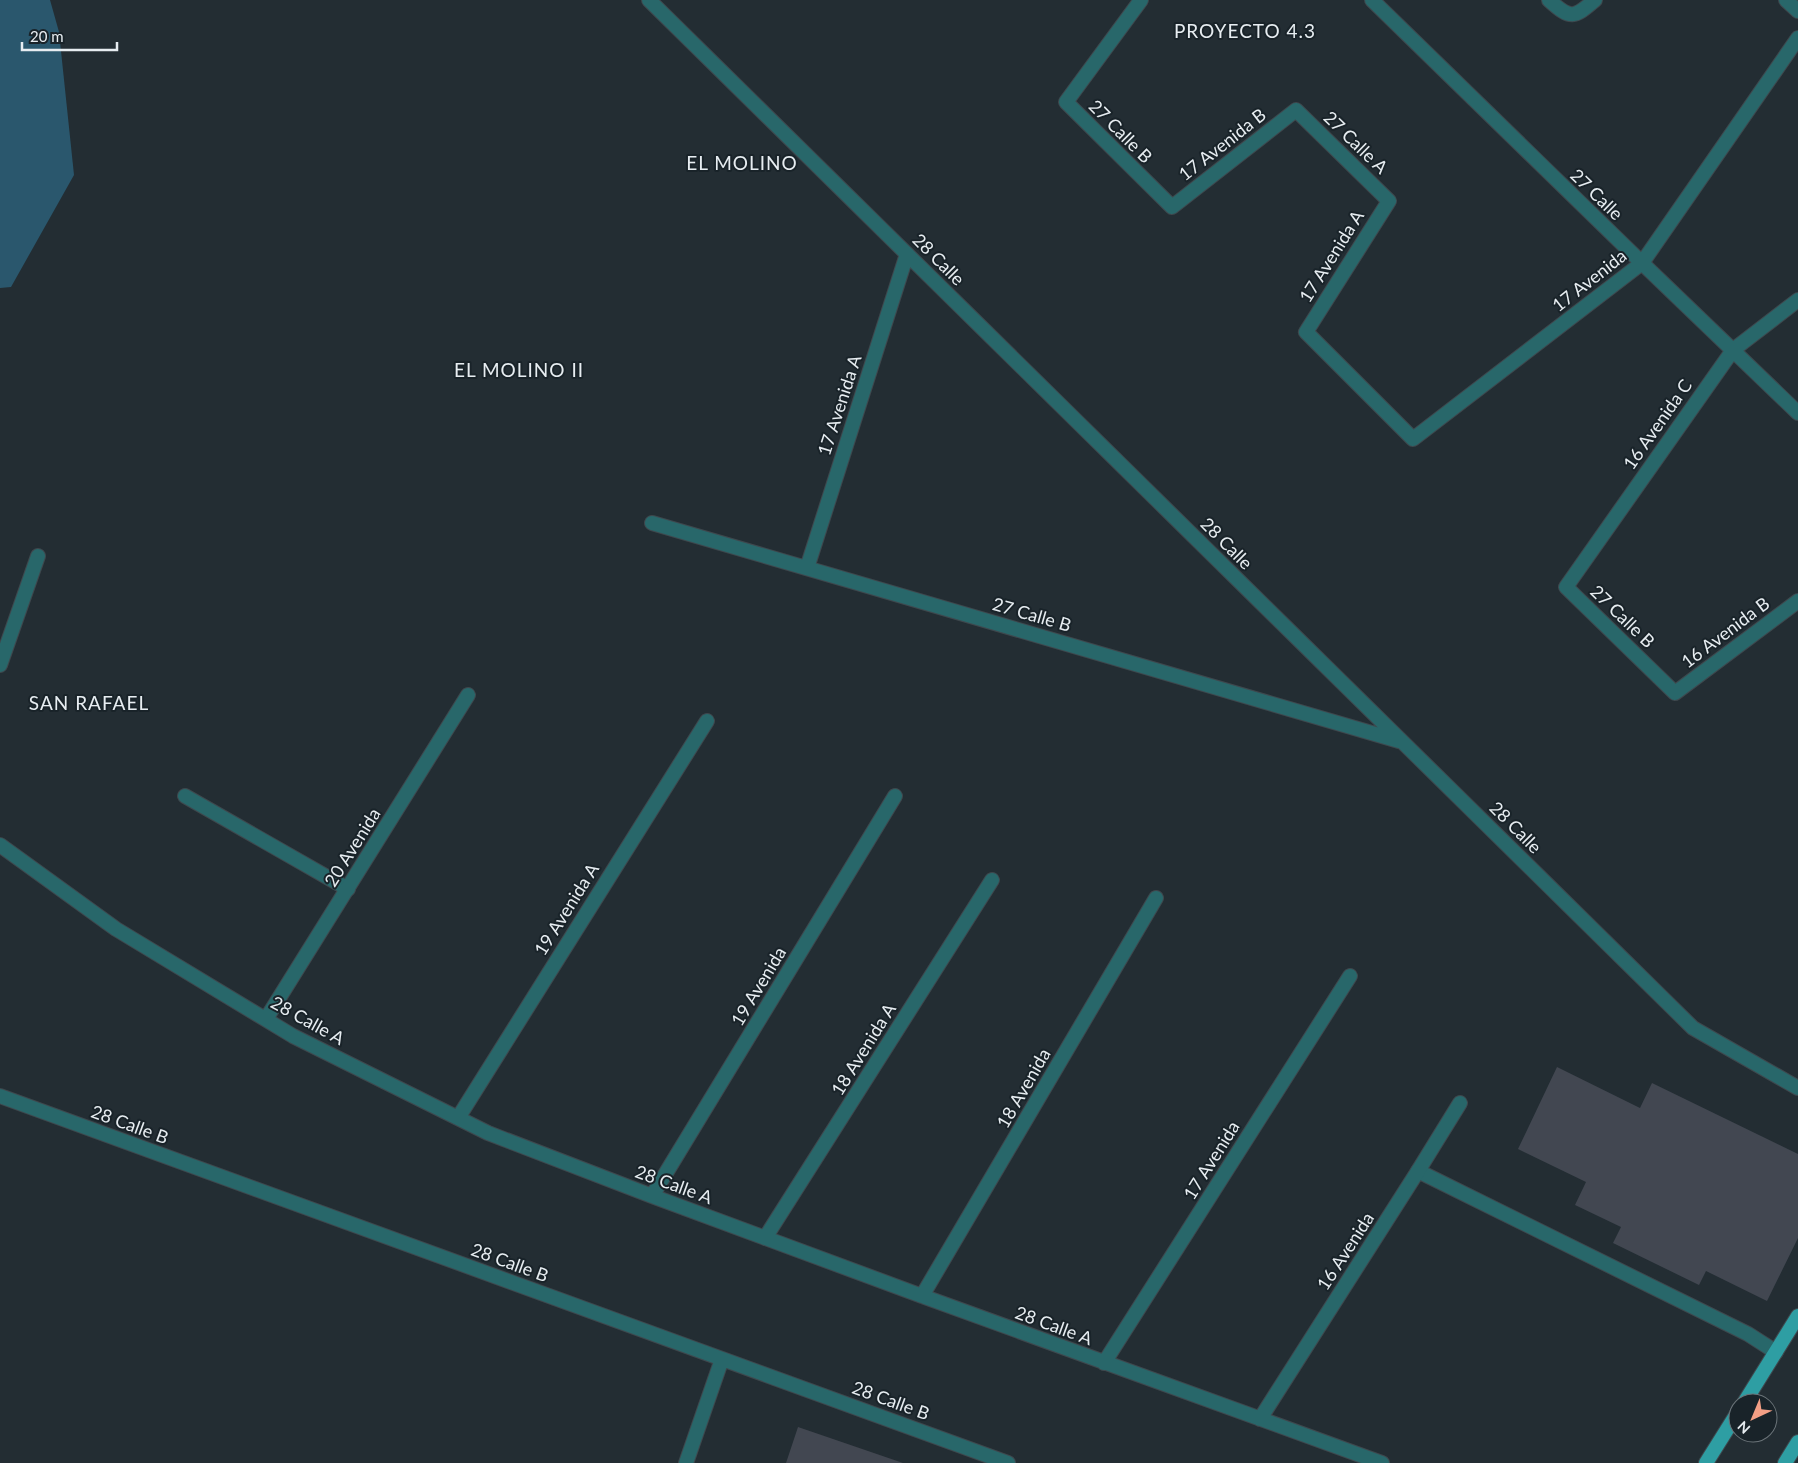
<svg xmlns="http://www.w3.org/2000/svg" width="1798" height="1463" font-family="Lato,sans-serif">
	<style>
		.green { fill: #2a576d }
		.building { fill: #424751 }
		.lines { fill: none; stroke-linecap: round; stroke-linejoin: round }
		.service-casing { stroke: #3e484e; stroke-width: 16 }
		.minor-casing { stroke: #3e484e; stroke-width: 16 }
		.primary-casing { stroke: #3e484e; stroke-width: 16 }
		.service { stroke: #28676a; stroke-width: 14 }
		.minor { stroke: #28676a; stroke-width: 14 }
		.primary { stroke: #2e9ea3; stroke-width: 14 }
		.labels { text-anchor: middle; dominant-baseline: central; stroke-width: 4; stroke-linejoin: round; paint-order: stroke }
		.street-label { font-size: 18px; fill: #e7edf1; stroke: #192329 }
		.neighbourhood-label { font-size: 19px; letter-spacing: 1px; fill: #e7edf1; stroke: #192329 }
	</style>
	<rect width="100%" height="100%" fill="#232d33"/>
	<path class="green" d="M0,0H50L59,32L74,175L11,287L0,288Z"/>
	<path class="building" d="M1557,1067L1640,1108L1652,1083L1798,1154V1238L1767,1301L1706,1271L1699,1285L1613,1243L1621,1227L1575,1205L1586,1182L1518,1149Z
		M798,1427L903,1463H786Z"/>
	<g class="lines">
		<g class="service-casing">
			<path id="service" d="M185,796L348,889
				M1418,1171L1748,1334L1776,1352"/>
		</g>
		<g class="minor-casing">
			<path id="minor" d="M649,0L1693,1028L1798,1088
				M1141,0L1066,102L1172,207L1296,110L1389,201L1306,332L1413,439L1642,263L1798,38
				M1372,0L1642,263L1798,413
				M1549,0C1571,20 1574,18 1595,0
				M1786,0L1798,11
				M1798,300L1733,350L1566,587L1675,693L1798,601
				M652,523L1399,741
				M807,568L907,254
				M0,665L38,556
				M0,845L116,929L293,1036L488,1133L652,1196L922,1296L1382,1463
				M266,1019L468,695
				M0,1096L1008,1463
				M458,1118L707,721
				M652,1196L895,796
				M765,1238L992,880
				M922,1296L1156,898
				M1104,1363L1350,976
				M1260,1419L1418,1171L1460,1103
				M686,1463L722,1359"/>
		</g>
		<g class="primary-casing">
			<path id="primary" d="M1744,1403L1798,1316
				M1706,1463L1738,1412
				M1785,1463L1798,1442"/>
		</g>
		<use href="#service" class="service"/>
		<use href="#minor" class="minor"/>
		<use href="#primary" class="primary"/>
	</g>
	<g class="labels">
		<g class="street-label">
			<text transform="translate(1121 131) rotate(45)">27 Calle B</text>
			<text transform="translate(1356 142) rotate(44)">27 Calle A</text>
			<text transform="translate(1222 144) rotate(-38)">17 Avenida B</text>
			<text transform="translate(1597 194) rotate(44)">27 Calle</text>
			<text transform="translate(1331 256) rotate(-58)">17 Avenida A</text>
			<text transform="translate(939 259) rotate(45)">28 Calle</text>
			<text transform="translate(1589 280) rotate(-38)">17 Avenida</text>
			<text transform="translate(839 405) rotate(-72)">17 Avenida A</text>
			<text transform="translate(1657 424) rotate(-55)">16 Avenida C</text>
			<text transform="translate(1227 543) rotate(45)">28 Calle</text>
			<text transform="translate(1032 614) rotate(16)">27 Calle B</text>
			<text transform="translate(1623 616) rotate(44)">27 Calle B</text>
			<text transform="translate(1725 632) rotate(-37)">16 Avenida B</text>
			<text transform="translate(1516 827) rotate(45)">28 Calle</text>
			<text transform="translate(352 847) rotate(-58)">20 Avenida</text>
			<text transform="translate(566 909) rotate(-58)">19 Avenida A</text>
			<text transform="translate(758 986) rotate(-59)">19 Avenida</text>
			<text transform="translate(308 1020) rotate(29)">28 Calle A</text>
			<text transform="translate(863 1049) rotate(-58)">18 Avenida A</text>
			<text transform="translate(1023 1088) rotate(-60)">18 Avenida</text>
			<text transform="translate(130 1124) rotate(20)">28 Calle B</text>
			<text transform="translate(1211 1160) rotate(-58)">17 Avenida</text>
			<text transform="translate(674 1184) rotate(20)">28 Calle A</text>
			<text transform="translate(1345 1251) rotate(-57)">16 Avenida</text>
			<text transform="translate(510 1262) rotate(20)">28 Calle B</text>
			<text transform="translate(1054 1325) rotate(20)">28 Calle A</text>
			<text transform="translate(891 1400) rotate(20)">28 Calle B</text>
		</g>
		<g class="neighbourhood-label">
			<text x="1245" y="30">PROYECTO 4.3</text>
			<text x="742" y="162">EL MOLINO</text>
			<text x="519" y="369">EL MOLINO II</text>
			<text x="89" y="702">SAN RAFAEL</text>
		</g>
	</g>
	<g transform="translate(1753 1418) rotate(224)"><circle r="24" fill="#192329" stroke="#6b7479"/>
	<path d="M0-4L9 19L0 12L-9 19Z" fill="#f39f85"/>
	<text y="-8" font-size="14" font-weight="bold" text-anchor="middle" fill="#e7edf1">N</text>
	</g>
	<path d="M22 42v8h95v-8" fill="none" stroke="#e7edf1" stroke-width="2.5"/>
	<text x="30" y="42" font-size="15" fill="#e7edf1" stroke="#192329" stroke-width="4" paint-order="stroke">20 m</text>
</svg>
